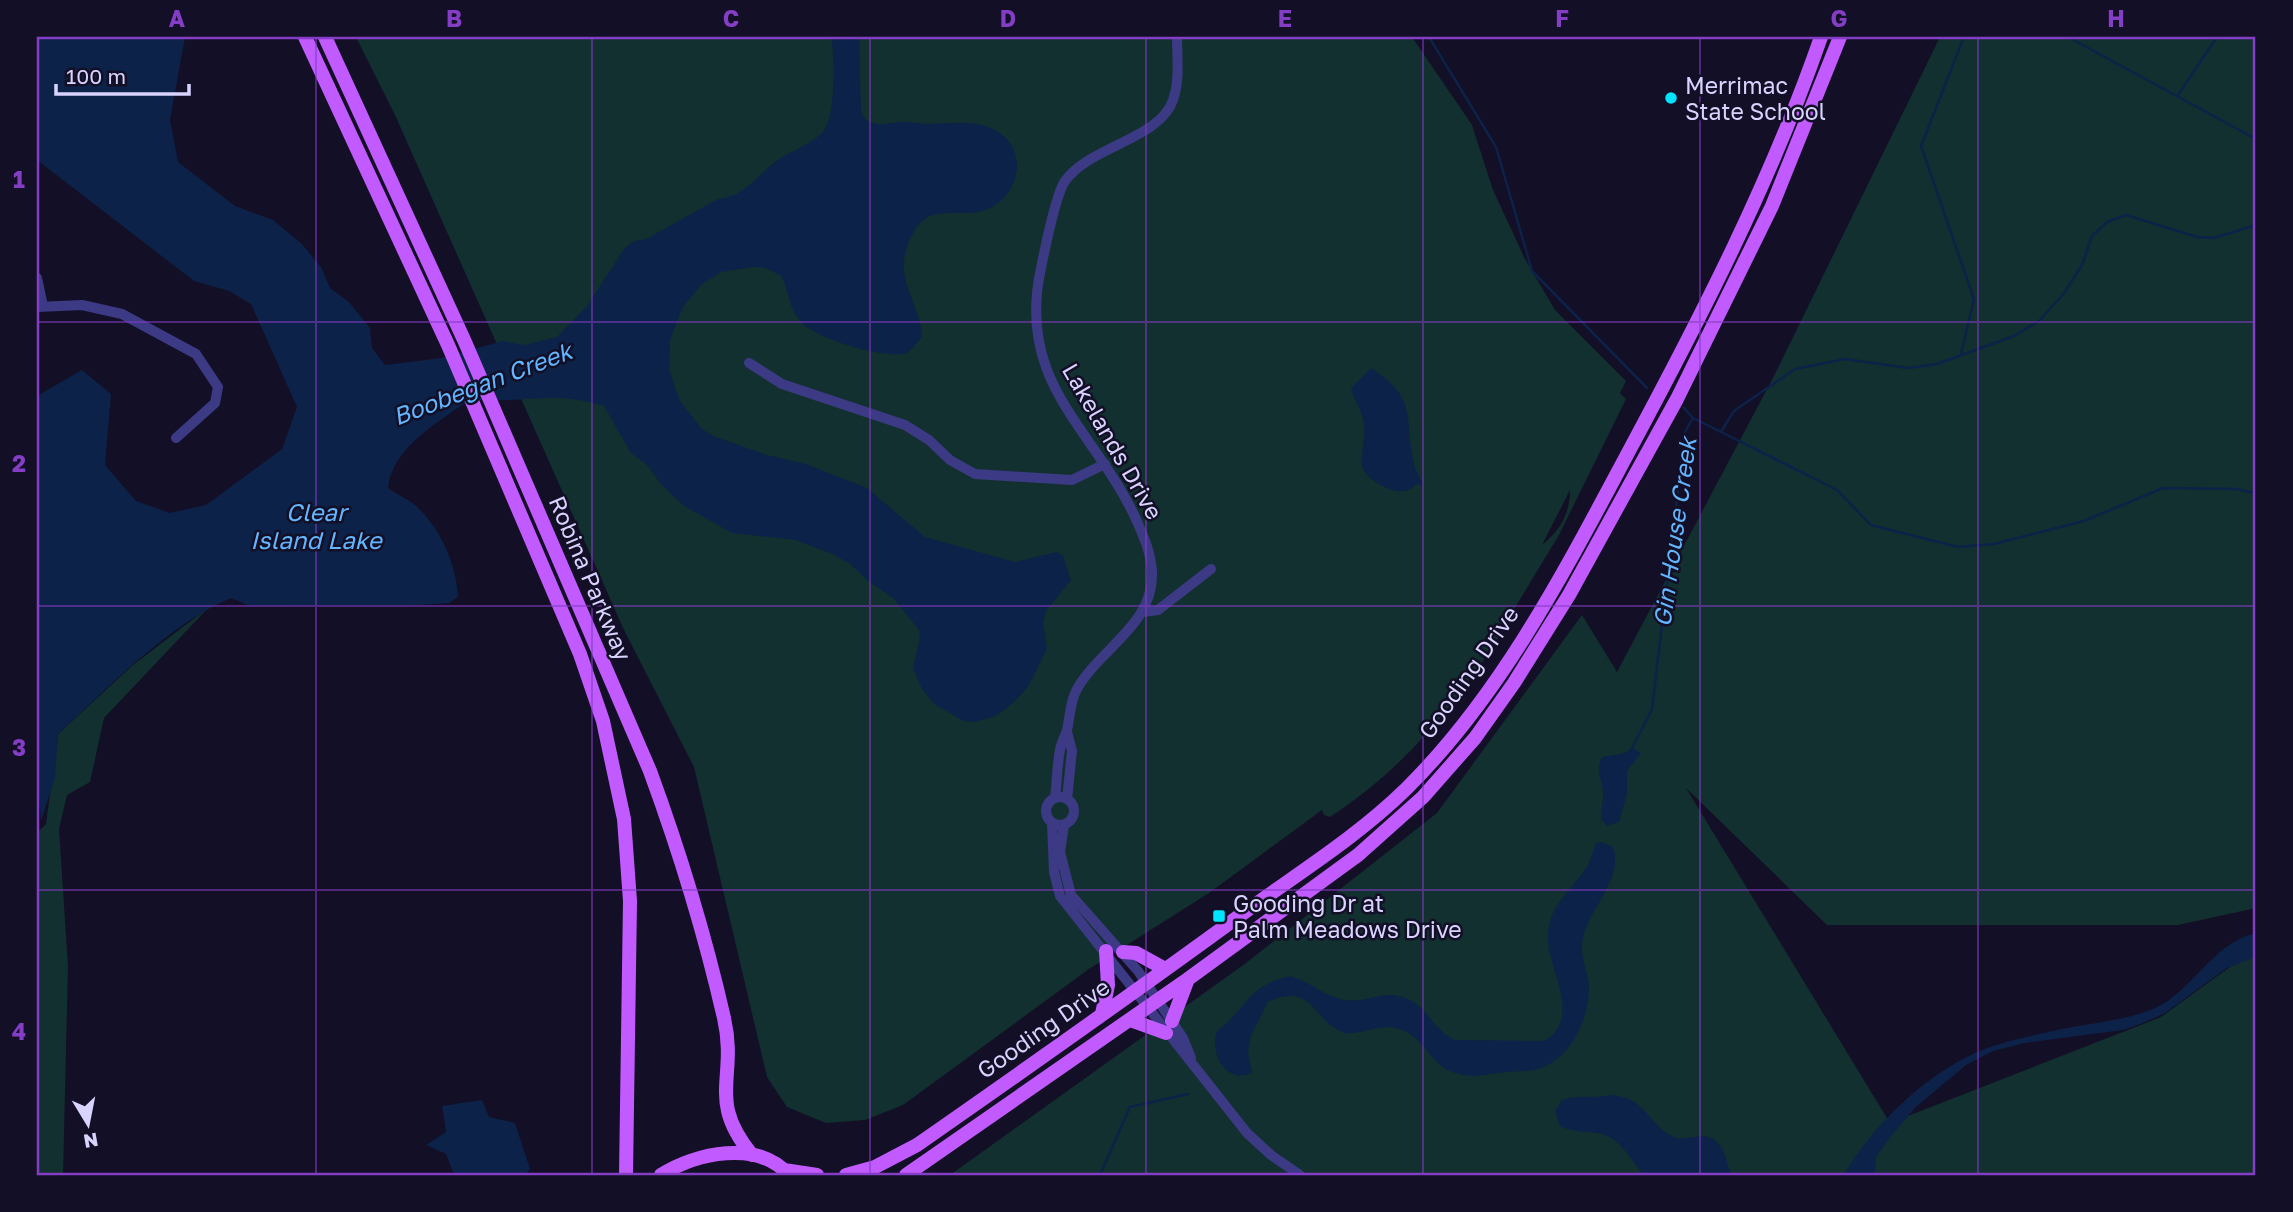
<svg xmlns="http://www.w3.org/2000/svg" width="2293" height="1212" font-family="'Golos Text',sans-serif">
	<style>
		.green { fill: #12302f; fill-rule: evenodd }
		.water { fill: #0c2248 }
		.lines { fill: none; stroke-linecap: round; stroke-linejoin: round }
		.stream { stroke: #0c2248; stroke-width: 2.5 }
		.minor { stroke: #3d3a85; stroke-width: 10 }
		.major { stroke: #c25bff; stroke-width: 14 }
		.grid { fill: none; stroke: #843dc5; stroke-width: 2; stroke-opacity: 0.55 }
		.poi-dot { fill: #00e5ff; stroke: #130f26; stroke-width: 2.5 }
		.labels { text-anchor: middle; dominant-baseline: central; stroke-width: 5; stroke-linejoin: round; paint-order: stroke }
		.poi-label { font-size: 23px; fill: #d9d4ff; stroke: #130f26; text-anchor: start }
		.street-label { font-size: 23px; fill: #d9d4ff; stroke: #130f26 }
		.water-label { font-size: 24px; font-style: italic; fill: #62b6ff; stroke: #130f26 }
		.neatline { fill: none; stroke: #843dc5; stroke-width: 2.5 }
		.grid-label { font-size: 23px; text-anchor: middle; font-weight: bold; fill: #843dc5 }
	</style>
	<rect width="100%" height="100%" fill="#130f26"/>
	<path class="green" d="M356,37H1412L1472,125L1493,190L1525,259L1555,310L1626,381L1620,393L1626,399L1559,535L1513,611L1506,610L1503,614L1508,623C1458,702 1409,765 1330,817L1324,815L1322,810L1209,893L1089,969L903,1105L865,1120L826,1123L787,1107L767,1077L694,767L624,630L395,115ZM1570,490C1570,513 1560,531 1542,545Z
		M1940,37H2256V908L2178,925H1827L1686,788L1890,1123L2161,1017L2256,948V1175H950L1246,963L1437,813L1582,615L1617,672L1775,374Z
		M209,607L104,718L90,782L67,795L59,829L68,966L63,1175H37V833L46,824L58,734L133,665Z"/>
	<path class="water" d="M37,37H185L170,120L178,162L235,206L273,220L302,244L321,267L330,288L349,302L370,328L372,348L385,365L441,358L503,341L524,345L557,337L587,306L624,249L634,241L646,239L718,199C742,197 754,180 771,165C786,152 808,147 822,133C836,119 835,56 831,37H859L861,111L865,119C878,128 886,123 900,122C909,121 918,124 927,124C950,124 974,119 995,130C1029,148 1021,195 988,209C963,220 931,202 915,230C887,277 920,297 922,337L908,353C886,360 815,339 800,321C789,309 789,290 781,276L766,268L754,267L721,272L701,285L683,307L670,340L669,370L680,401L702,429L713,436L767,455L806,464L867,488L925,537L1015,562L1057,552L1063,556L1071,580L1046,611L1043,622L1047,649L1028,687L1013,703L996,716L975,722L964,721L934,704L922,689L913,668L920,636L919,630L893,598L867,580L849,563L830,553L795,540L732,533L684,506L660,483L647,465L631,453L604,406C553,389 519,405 471,399C440,421 392,447 388,488C396,494 408,499 415,505C441,529 456,563 458,597L449,603L420,605L250,606L231,598C170,623 107,689 58,734L55,778L41,821L37,769V396L82,370L111,394L105,465L136,501L170,513L206,505L282,449L297,407L251,304L229,291L194,281L37,160Z
		M1371,368C1418,398 1404,416 1414,463C1416,473 1422,480 1423,486L1417,484C1408,493 1398,493 1387,488C1344,469 1370,452 1363,419C1361,408 1353,399 1351,388Z
		M1633,748L1641,753L1627,771V793L1619,822L1607,826L1601,819C1601,811 1603,804 1603,796C1604,781 1594,771 1602,757L1625,753Z
		M1601,842L1613,847C1625,882 1583,912 1582,946C1581,960 1589,973 1589,988C1589,1019 1573,1053 1544,1067C1533,1072 1519,1071 1507,1072C1487,1074 1469,1080 1450,1071C1430,1062 1423,1038 1402,1030C1381,1022 1364,1035 1345,1033C1312,1022 1314,981 1268,1002L1251,1035L1248,1052L1252,1073C1226,1085 1209,1053 1217,1031C1249,1007 1247,985 1291,976C1310,982 1327,998 1346,1000C1367,1003 1384,989 1406,998C1427,1006 1434,1031 1455,1040L1544,1041C1585,1017 1545,967 1548,932C1551,903 1572,890 1586,868C1591,860 1593,851 1596,843Z
		M2256,933V957L2227,968L2165,1013L2143,1023L2123,1030L2025,1043L1993,1051L1966,1065L1916,1107L1892,1135L1876,1157L1875,1175H1844C1870,1129 1918,1082 1965,1058C1992,1043 2027,1037 2057,1030C2089,1023 2125,1021 2155,1008C2191,993 2212,943 2256,933Z
		M1609,1095C1646,1097 1644,1119 1670,1135C1685,1145 1702,1129 1716,1141C1726,1150 1726,1164 1732,1175H1644C1631,1161 1624,1143 1605,1135C1590,1130 1575,1134 1560,1126L1555,1111L1562,1100C1577,1094 1593,1099 1609,1095Z
		M482,1100L489,1117L515,1123L530,1169L525,1175H454L446,1154L426,1145L446,1132L442,1106Z"/>
	<g class="lines">
		<path class="stream" d="M1429,37L1496,147L1532,271L1647,388
			M2068,37L2256,139
			M2178,95L2217,37
			M1961,354L1974,299L1921,146L1964,37
			M1684,408L1693,418
			M1722,430L1734,411L1795,369L1845,359L1908,368L1937,364L2014,336L2039,321L2065,292L2082,265L2092,236L2107,222L2126,215L2197,237L2214,238L2256,225
			M1631,750L1652,709L1685,432L1693,418L1837,490L1871,525L1958,547L1994,544L2084,521L2163,488L2236,489L2256,493
			M1100,1175L1130,1107L1188,1094"/>
		<path class="minor" d="M37,278L43,306
			M37,307L82,305L122,314L196,354L218,387L215,403L176,438
			M749,363L782,384L905,425L929,440L950,460L975,474L1072,480L1105,464
			M1143,612L1158,610L1211,569
			M1067,732L1072,751L1067,799
			M1046 811a14 14 0 1 1 28 0a14 14 0 1 1-28 0Z
			M1055,798C1057,782 1057,765 1060,750C1061,743 1065,737 1067,730C1070,717 1070,701 1077,689C1100,648 1154,625 1152,572C1151,552 1143,535 1135,517C1093,428 1018,384 1040,273C1044,254 1055,195 1065,181C1090,146 1160,139 1173,100C1180,81 1177,56 1177,37
			M1052,823L1054,872L1060,896L1247,1133L1271,1155L1300,1175
			M1064,825L1060,852L1071,895L1138,971L1183,1038L1191,1058"/>
		<path class="major" d="M305,37L448,345L580,654L603,721L624,819L630,901L626,1175
			M325,37L465,342L650,771C679,850 705,935 724,1018C738,1079 706,1099 752,1155
			M1123,952L1136,953L1165,969
			M1102,1014L1108,985L1106,951
			M1130,1020L1166,1033
			M1172,1021L1188,979
			M784,1170L817,1175
			M661,1175C696,1153 757,1139 789,1175
			M846,1175L875,1167L917,1145C1026,1069 1135,992 1242,914C1297,874 1357,837 1406,789C1502,694 1566,569 1629,451C1701,317 1771,181 1821,37
			M906,1175L1188,979L1358,855L1423,797L1475,738L1514,683L1569,595L1677,399L1772,206L1840,37"/>
	</g>
	<path class="grid" d="M316,37V1175M592,37V1175M870,37V1175M1146,37V1175M1423,37V1175M1700,37V1175M1978,37V1175M37,322H2256M37,606H2256M37,890H2256"/>
	<g class="poi-dot">
		<circle cx="1671" cy="98" r="7"/>
		<rect x="1212" y="909" width="14" height="14" rx="3.5"/>
	</g>
	<g class="labels">
		<g class="poi-label">
			<text x="1685" y="85">Merrimac<tspan x="1685" dy="26">State School</tspan></text>
			<text x="1233" y="903">Gooding Dr at<tspan x="1233" dy="26">Palm Meadows Drive</tspan></text>
		</g>
		<g class="street-label">
			<text transform="translate(1113 441) rotate(60)">Lakelands Drive</text>
			<text transform="translate(591 578) rotate(67)">Robina Parkway</text>
			<text transform="translate(1468 672) rotate(-55)">Gooding Drive</text>
			<text transform="translate(1043 1028) rotate(-35)">Gooding Drive</text>
		</g>
		<g class="water-label">
			<text transform="translate(482 383) rotate(-21)">Boobegan Creek</text>
			<text x="316" y="511">Clear<tspan x="316" dy="28">Island Lake</tspan></text>
			<text transform="translate(1674 532) rotate(-82)">Gin House Creek</text>
		</g>
	</g>
	<rect width="2293" height="1212" fill="none" stroke="#130f26" stroke-width="77"/>
	<g transform="translate(88 1124) rotate(170)" stroke="#130f26" stroke-width="5" paint-order="stroke">
	<path d="M0-5L12 26L0 18L-12 26Z" fill="#d9d4ff"/>
	<text y="-10" font-size="19" font-weight="bold" text-anchor="middle" fill="#d9d4ff">N</text>
	</g>
	<path d="M56 84v10h133v-10" fill="none" stroke="#d9d4ff" stroke-width="3.5"/>
	<text x="66" y="84" font-size="21" fill="#d9d4ff" stroke="#130f26" stroke-width="5" paint-order="stroke">100 m</text>
	<rect x="38" y="38" width="2216" height="1136" class="neatline"/>
	<g class="grid-label">
		<text x="177" y="27">A</text>
		<text x="454" y="27">B</text>
		<text x="731" y="27">C</text>
		<text x="1008" y="27">D</text>
		<text x="1285" y="27">E</text>
		<text x="1562" y="27">F</text>
		<text x="1839" y="27">G</text>
		<text x="2116" y="27">H</text>
		<text x="19" y="188">1</text>
		<text x="19" y="472">2</text>
		<text x="19" y="756">3</text>
		<text x="19" y="1040">4</text>
	</g>
</svg>
